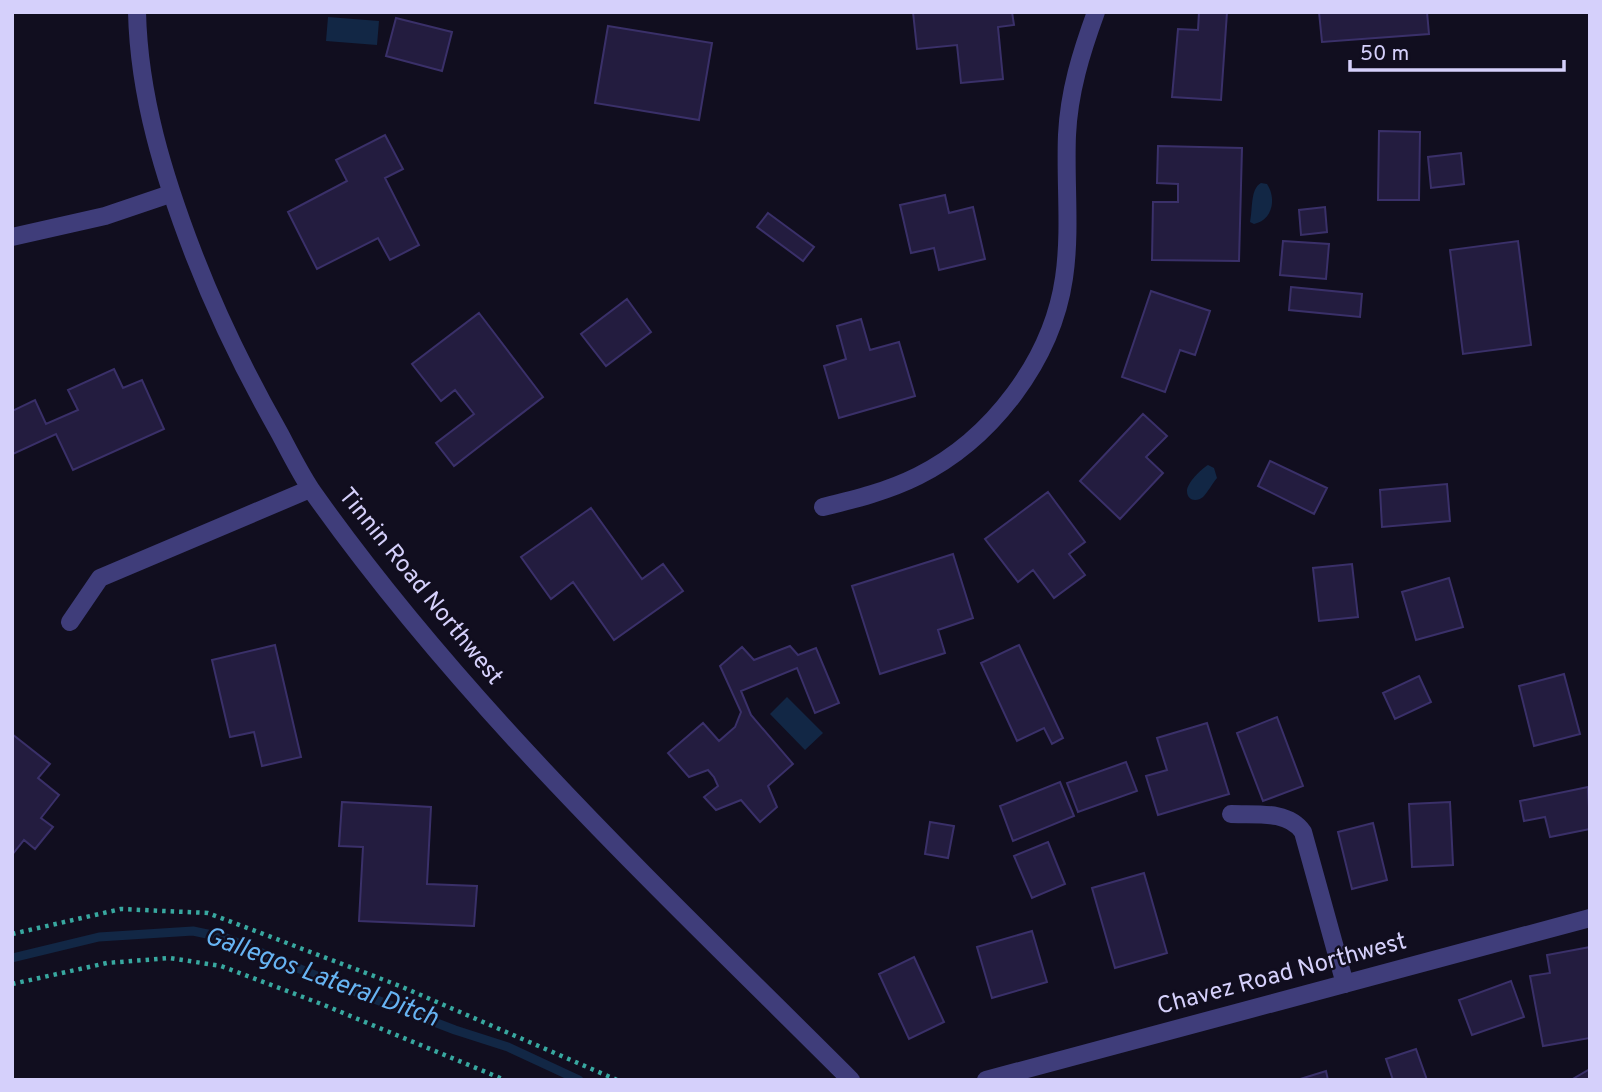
<svg xmlns="http://www.w3.org/2000/svg" width="1602" height="1092" font-family="Overpass,sans-serif">
	<style>
		.water { fill: #122745 }
		.lines { fill: none; stroke-linecap: round; stroke-linejoin: round }
		.stream { stroke: #122745; stroke-width: 9 }
		.building { fill: #231c3f; stroke: #3a3069; stroke-width: 2 }
		.path { stroke: #38a8a0; stroke-width: 4.5; stroke-dasharray: 3.5 5; stroke-linecap: butt }
		.minor { stroke: #3f3d7a; stroke-width: 18 }
		.labels { text-anchor: middle; dominant-baseline: central; stroke-width: 5; stroke-linejoin: round; paint-order: stroke }
		.street-label { font-size: 24px; fill: #d5d0fb; stroke: #110e1f }
		.water-label { font-size: 26px; font-style: italic; fill: #67b4f3; stroke: #110e1f }
	</style>
	<rect width="100%" height="100%" fill="#110e1f"/>
	<path class="water" d="M328,17L379,21L377,45L326,41Z
		M1261,183L1267,184C1277,199 1272,221 1254,224L1250,222C1253,209 1250,189 1261,183Z
		M1208,465L1214,468L1217,478C1212,484 1208,492 1203,497C1197,502 1187,501 1187,491C1187,483 1201,469 1208,465Z
		M787,697L823,733L805,750L770,714Z"/>
	<g class="lines">
		<path class="stream" d="M12,958L99,937L193,931L226,938L343,987L455,1030L508,1047L579,1080"/>
	</g>
	<path class="building" d="M913,12H1012L1014,25L998,27L1003,79L961,83L957,45L917,49Z
		M1199,12H1227L1221,100L1172,97L1178,29L1198,30Z
		M1319,12H1427L1429,34L1322,42Z
		M396,18L452,32L442,71L386,56Z
		M608,26L712,43L699,120L595,103Z
		M1379,131L1420,132L1419,200H1378Z
		M385,135L403,169L385,178L419,245L390,260L378,238L317,269L288,212L347,181L336,160Z
		M1158,146L1242,148L1239,261L1152,260L1153,202H1178V184L1157,183Z
		M1461,153L1464,184L1431,188L1428,157Z
		M945,195L949,213L973,207L985,259L939,270L934,248L911,253L900,205Z
		M1325,207L1327,232L1301,235L1299,210Z
		M768,213L814,247L803,261L757,227Z
		M1283,241L1329,244L1326,279L1280,275Z
		M1518,241L1531,345L1463,354L1450,250Z
		M1291,287L1362,294L1360,317L1289,310Z
		M1151,291L1210,311L1195,355L1180,350L1165,392L1122,377Z
		M627,299L651,332L606,366L581,334Z
		M479,313L543,397L454,466L436,443L474,414L455,390L441,401L412,364Z
		M861,319L870,350L899,342L915,396L839,418L824,366L846,359L837,326Z
		M114,369L123,388L142,380L164,429L73,470L56,434L13,454L12,411L35,400L46,424L78,410L68,390Z
		M1143,414L1167,436L1146,457L1163,473L1120,519L1080,481Z
		M1270,461L1327,488L1314,514L1258,486Z
		M1447,484L1450,521L1382,527L1380,490Z
		M1048,492L1085,542L1069,554L1085,575L1054,598L1033,570L1018,582L985,539Z
		M591,508L642,579L663,564L683,591L614,640L573,582L551,599L521,557Z
		M953,554L973,618L938,630L945,653L880,674L852,586Z
		M1352,564L1358,617L1319,621L1313,568Z
		M1449,578L1463,627L1416,640L1402,592Z
		M275,645L301,757L262,766L254,732L230,737L212,660Z
		M1019,645L1063,738L1052,744L1044,728L1017,741L981,663Z
		M790,646L798,655L816,648L839,703L815,713L797,668L741,691L751,715L793,764L768,786L777,807L760,822L741,800L716,810L704,797L718,786L714,777L708,770L689,777L668,753L703,723L719,741L735,727L741,712L720,666L742,647L754,660Z
		M1564,674L1580,734L1534,746L1519,686Z
		M1419,676L1431,702L1395,719L1383,693Z
		M1277,717L1303,786L1263,801L1237,733Z
		M1207,723L1229,794L1158,815L1146,776L1167,770L1157,738Z
		M12,734L50,764L38,778L59,795L41,818L53,827L35,849L24,840L12,855Z
		M1126,762L1137,791L1078,812L1067,783Z
		M1060,782L1074,816L1013,841L1000,806Z
		M1588,787L1590,829L1550,837L1545,817L1524,821L1520,801Z
		M342,802L431,807L427,884L477,886L474,926L359,921L363,847L339,846Z
		M1450,802L1453,865L1412,867L1409,804Z
		M930,822L954,826L948,858L925,854Z
		M1373,823L1387,880L1352,889L1338,832Z
		M1048,842L1065,884L1032,898L1014,856Z
		M1144,873L1167,953L1115,968L1092,888Z
		M1032,931L1047,982L992,998L977,947Z
		M1590,947V1038L1543,1046L1530,976L1550,973L1547,955Z
		M914,957L944,1022L909,1039L879,974Z
		M1511,981L1524,1017L1472,1035L1459,1000Z
		M1416,1049L1427,1080H1393L1386,1059Z
		M1590,1069V1080H1571Z
		M1326,1071L1328,1080H1297Z"/>
	<g class="lines">
		<path class="path" d="M12,934L121,909L208,913L400,986L617,1080
			M12,984L107,963L170,958L221,966L324,1005L505,1080"/>
		<path class="minor" d="M137,12C139,97 164,177 194,255C218,317 247,376 280,434C290,453 300,473 312,491C466,709 663,892 851,1080
			M12,237L105,216L170,194
			M823,507C856,499 888,491 918,476C992,439 1052,360 1064,278C1071,231 1065,182 1067,135C1069,92 1081,53 1096,12
			M70,622L100,578L310,489
			M1231,814C1255,815 1288,810 1303,832L1345,984
			M986,1080L1590,918"/>
	</g>
	<g class="labels">
		<g class="street-label">
			<text transform="translate(420 587) rotate(51)">Tinnin Road Northwest</text>
			<text transform="translate(1282 975) rotate(-15)">Chavez Road Northwest</text>
		</g>
		<g class="water-label">
			<text transform="translate(321 978) rotate(20)">Gallegos Lateral Ditch</text>
		</g>
	</g>
	<rect width="1602" height="1092" fill="none" stroke="#d5d0fb" stroke-width="28"/>
	<path d="M1350 60v10h214v-10" fill="none" stroke="#d5d0fb" stroke-width="3.5"/>
	<text x="1360" y="60" font-size="21" fill="#d5d0fb" stroke="#110e1f" stroke-width="5" paint-order="stroke">50 m</text>
</svg>
